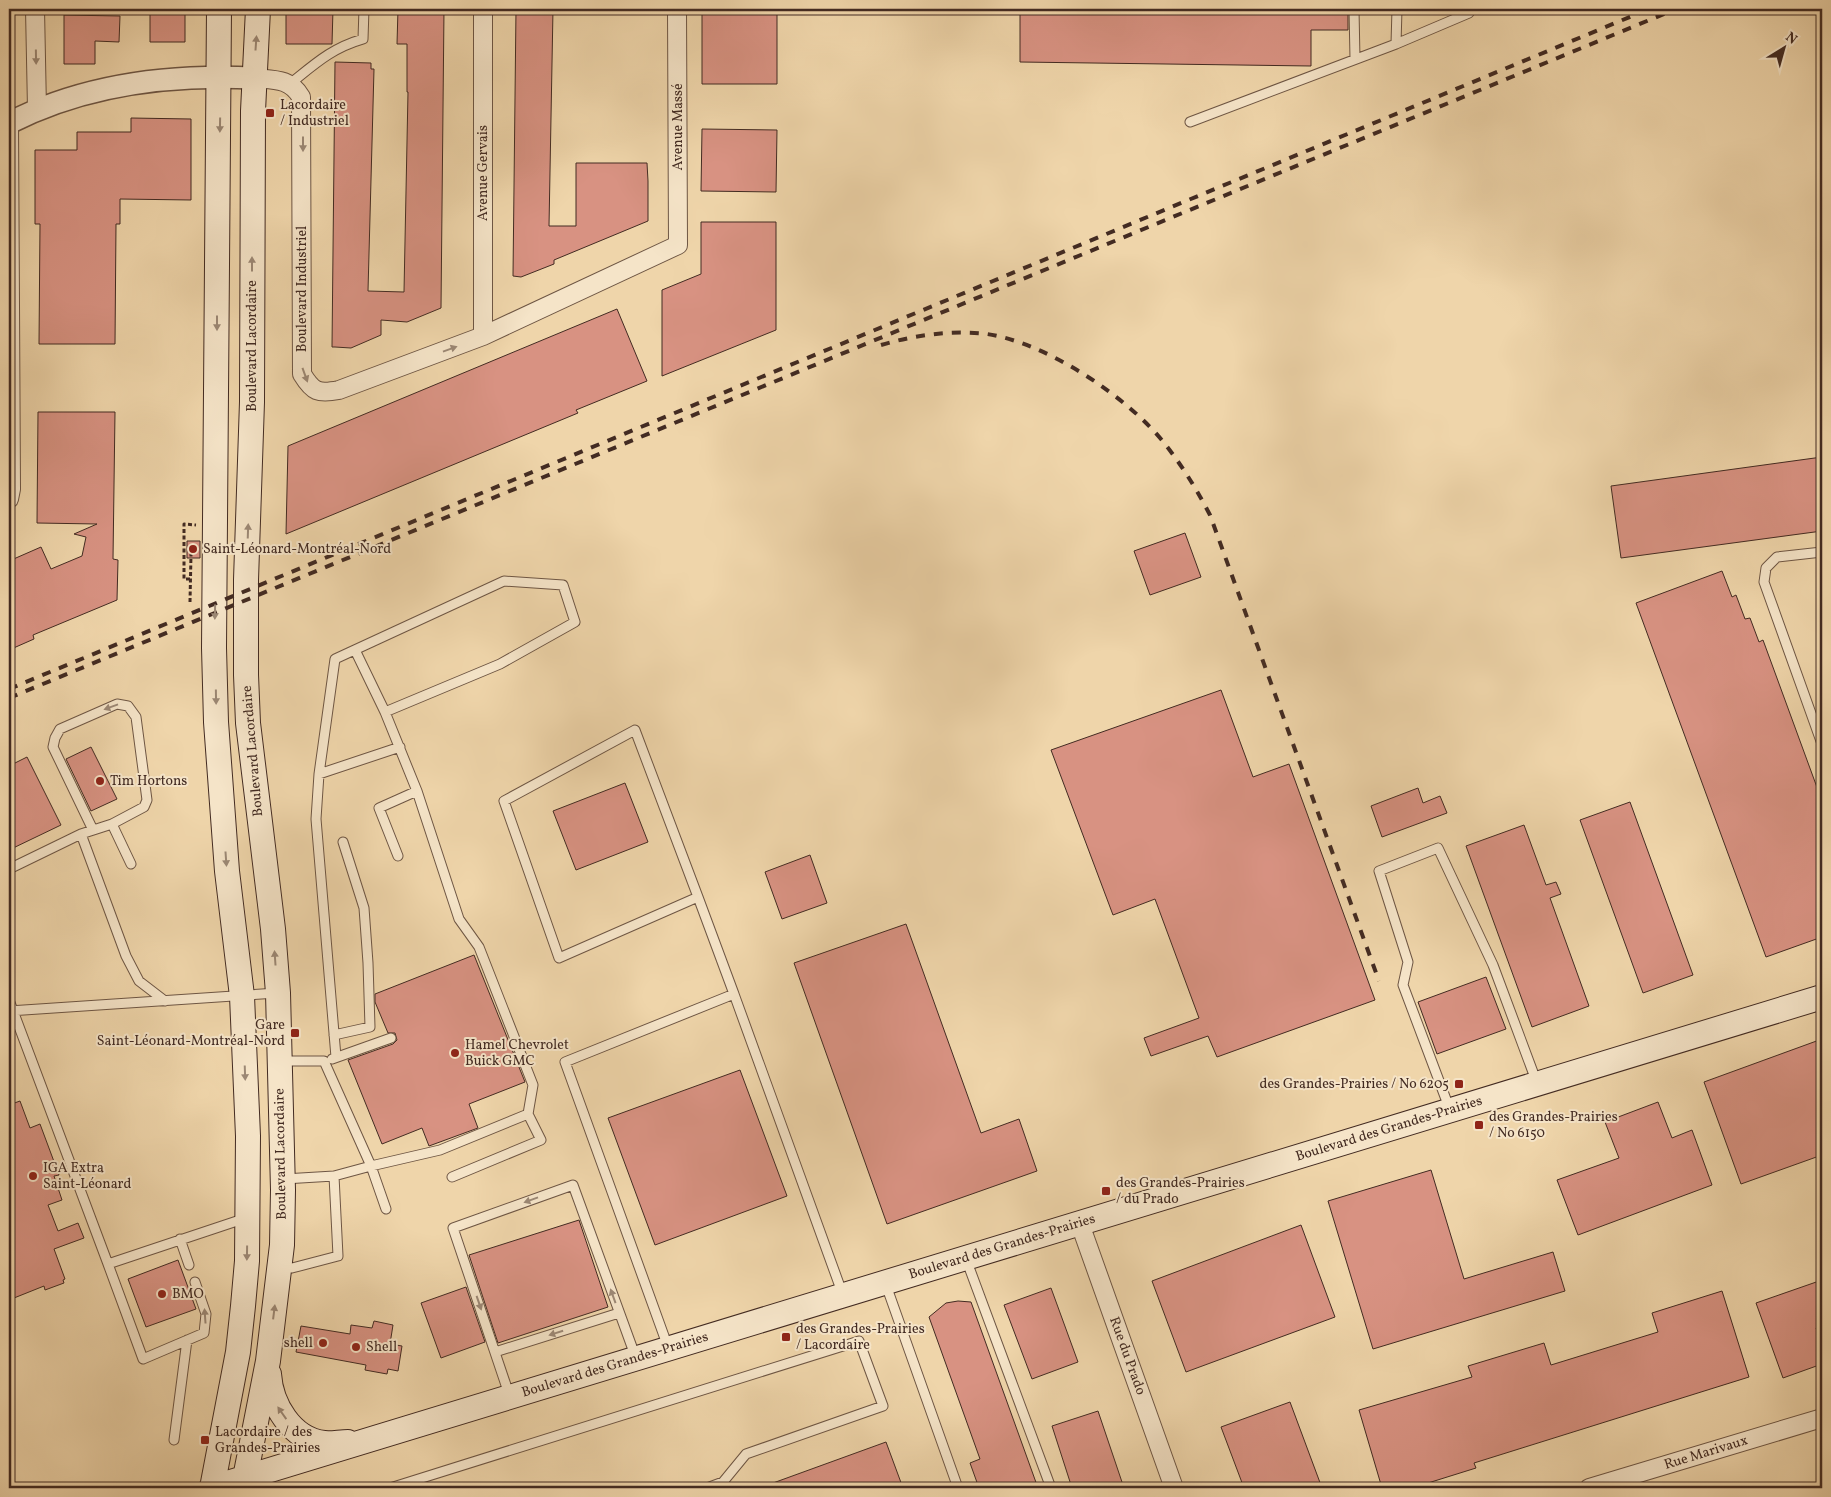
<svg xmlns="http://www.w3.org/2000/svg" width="1831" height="1497" font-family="Vollkorn,serif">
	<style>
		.building { fill: #d89282; stroke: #432b22 }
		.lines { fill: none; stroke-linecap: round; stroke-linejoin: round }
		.service-casing { stroke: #6e5644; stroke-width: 11 }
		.minor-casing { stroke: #6e5644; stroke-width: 20 }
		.tertiary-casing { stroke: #6e5644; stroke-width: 24 }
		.secondary-casing { stroke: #432b22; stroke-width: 26 }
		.path { stroke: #432b22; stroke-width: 3; stroke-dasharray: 4 2.5; stroke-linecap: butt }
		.service { stroke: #f5e4c8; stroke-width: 9 }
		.minor { stroke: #f5e4c8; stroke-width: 18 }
		.tertiary { stroke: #f5e4c8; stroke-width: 21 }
		.secondary { stroke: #f5e4c8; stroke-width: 24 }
		.rail { stroke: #432b22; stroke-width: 4; stroke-dasharray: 9 9; stroke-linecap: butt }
		.oneway { fill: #9c8875 }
		.poi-dot { fill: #8f2418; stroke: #f5e4c8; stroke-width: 2 }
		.labels { text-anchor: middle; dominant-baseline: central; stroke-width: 4; stroke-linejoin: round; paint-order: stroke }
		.poi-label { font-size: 14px; fill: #432b22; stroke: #f5e4c8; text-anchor: start }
		.street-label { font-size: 14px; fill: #432b22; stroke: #f5e4c8 }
	</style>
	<rect width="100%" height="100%" fill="#efd5aa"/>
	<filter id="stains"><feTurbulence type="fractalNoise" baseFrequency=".004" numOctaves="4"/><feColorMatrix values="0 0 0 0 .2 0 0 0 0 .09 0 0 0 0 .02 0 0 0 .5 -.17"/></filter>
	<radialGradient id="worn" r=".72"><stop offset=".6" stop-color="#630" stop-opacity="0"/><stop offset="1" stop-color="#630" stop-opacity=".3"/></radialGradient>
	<path class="building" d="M150,9H185V42H150Z
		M286,9H333L332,44H286Z
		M398,9H444L441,308L407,322L381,320V335L351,348L335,347H332L335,62L371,63V69H374L368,291L404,292L408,92H407V44H397Z
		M516,9H553L549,226H576V163H647L648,181V221L554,260V264L521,277L513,276Z
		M702,9H777V84H702Z
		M1020,9H1339L1348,11V30H1311V66L1020,62Z
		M64,15L120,16L119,42L95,41V64H64Z
		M131,118L191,119V200L120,199V224H116L115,344H39L40,224H35V150H77V132H131Z
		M702,129L777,130L776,192L701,191Z
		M701,222H776V330L662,376V290L701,274Z
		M617,309L647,381L576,410L578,413L286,534L288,446Z
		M38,412H115L113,559L118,560L117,600L33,635L34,639L9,650V561L41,547L51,569L82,556L86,537L74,534L97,524L37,523Z
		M1822,457V531L1621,558L1611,486Z
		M1185,533L1201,577L1150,595L1134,551Z
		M187,541H200V558H187Z
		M1722,571L1732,597L1736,595L1745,619L1750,618L1759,642L1763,640L1822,801V937L1766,957L1636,603Z
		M1221,690L1253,777L1289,764L1375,1000L1217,1057L1208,1036L1151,1056L1144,1038L1199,1018L1155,899L1113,915L1051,750Z
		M91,747L117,799L91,811L66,759Z
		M27,757L61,825L9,850V766Z
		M625,783L648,842L576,870L553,811Z
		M1418,788L1423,803L1440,796L1447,813L1382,837L1371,806Z
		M1630,802L1693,975L1643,993L1580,820Z
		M1524,825L1546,885L1556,882L1561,894L1550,898L1589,1006L1532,1027L1466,846Z
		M810,855L827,903L782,919L765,872Z
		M906,924L981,1133L1019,1119L1037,1171L887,1224L794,963Z
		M474,955L525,1082L469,1104L478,1128L429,1146L422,1128L382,1144L348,1060L393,1044L397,1040L395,1033H388L375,1002V994Z
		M1486,977L1506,1029L1437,1054L1418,1002Z
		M1822,1039V1155L1741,1184L1704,1082Z
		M740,1070L787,1196L655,1245L608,1118Z
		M20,1101L30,1128L40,1124L59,1175L54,1176L62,1200L48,1205L58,1231L78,1223L84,1238L54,1249L65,1279L63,1280L64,1283L45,1290L44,1286L9,1300V1105Z
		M1658,1102L1672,1138L1692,1130L1712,1185L1578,1235L1557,1180L1619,1158L1605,1122Z
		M1431,1170L1464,1279L1553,1252L1565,1291L1373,1349L1328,1201Z
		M579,1220L608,1307L498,1343L469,1255Z
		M1301,1225L1335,1317L1186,1372L1152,1281Z
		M178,1260L196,1309L146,1327L128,1279Z
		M1822,1280V1327L1816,1328L1822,1344V1364L1783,1378L1756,1303Z
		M466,1287L485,1342L441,1358L421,1303Z
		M1051,1288L1078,1362L1032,1379L1004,1305Z
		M1722,1291L1749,1377L1474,1463L1476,1468L1412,1488H1382L1359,1410L1472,1377L1468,1366L1544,1343L1551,1365L1658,1332L1652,1313Z
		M958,1301L971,1302L1038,1488H979L970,1463L980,1459L929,1317L946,1303Z
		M374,1321L393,1325L390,1344L402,1346L398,1371L388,1369L387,1374L365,1370L366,1365L296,1352L301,1326L350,1334L351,1325L372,1328Z
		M1290,1402L1322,1488H1244L1221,1427Z
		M1098,1411L1124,1488H1072L1052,1426Z
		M886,1442L903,1488H763L762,1487Z"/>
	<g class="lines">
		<g class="service-casing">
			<path id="service" d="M1354,9L1355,59
				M1397,9L1396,44L1469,13
				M291,83C316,63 332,48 363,39L364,9
				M1190,122L1396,44
				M1822,552L1777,557L1766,568L1764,582L1822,744
				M355,650L385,712
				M319,774L400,747
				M112,824L131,864
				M81,834L126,956L139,981L165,1001
				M9,869L81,834L112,824L144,807L147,800L136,717L128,706L117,704L60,729L55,738L53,747L93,830
				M698,897L635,730L504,801L559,958L698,897L734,994
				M9,1000L108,1264L246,1218
				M9,1011L277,993
				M334,1035L370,1027L368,963L364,908L343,842
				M336,1057L316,819L319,774L335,659L504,581L563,585L575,622L500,664L385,712L417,791
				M332,1059L391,1038
				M279,1061H324L371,1166L440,1150L528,1114L533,1085L479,947L459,919L417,791L379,808L398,856
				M1450,1110L1403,985L1408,962L1379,871L1438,848L1493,965L1537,1083
				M452,1177L541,1140L528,1114
				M284,1179L334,1176
				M180,1239L189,1265
				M966,1259L1051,1488
				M108,1264L143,1359L204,1333L206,1314L195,1282
				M280,1266L292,1268L338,1256L334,1176L371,1166L386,1209
				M886,1285L958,1488
				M668,1347L565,1062L734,994L843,1295
				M495,1352L619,1313
				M510,1397L453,1228L573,1185L636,1358
				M174,1440L187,1340
				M390,1488L859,1341L883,1406L746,1454L723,1482L707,1488"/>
		</g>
		<g class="minor-casing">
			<path id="minor" d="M35,9L37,109
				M254,78C274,80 290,78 301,97L302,374C313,392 318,394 339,390L483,336L678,245L677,9
				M483,336V9
				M9,499L11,489L9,123
				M1080,1224L1174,1488
				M1589,1488L1822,1418"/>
		</g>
		<g class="tertiary-casing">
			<path id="tertiary" d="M9,123C85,84 170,74 254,78"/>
		</g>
		<g class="secondary-casing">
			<path id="secondary" d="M269,1374C271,1404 291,1439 324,1443C331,1444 340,1442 348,1442
				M211,1488C748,1325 1285,1161 1822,997
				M212,1488L238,1352L243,1306L247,1261L248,1136L242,996L227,871L216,722L214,648L219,9
				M243,1488L268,1361L282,1245L283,1190L278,993L273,929L248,723L246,675V580L252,402L253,111L258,9"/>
		</g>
		<path class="path" d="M190,579H184V524L196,525
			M190,602L191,554H195"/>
		<use href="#service" class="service"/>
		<use href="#minor" class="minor"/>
		<use href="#tertiary" class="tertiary"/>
		<use href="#secondary" class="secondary"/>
		<path class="rail" d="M881,345C915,335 951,330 987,334C1047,343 1128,397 1165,444C1183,467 1197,490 1210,515L1379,981
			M9,689L1649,9
			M9,698L1676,9"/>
	</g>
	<defs><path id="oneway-solid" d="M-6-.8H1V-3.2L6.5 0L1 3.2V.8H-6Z" transform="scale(1.25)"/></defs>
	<g class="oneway">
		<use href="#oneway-solid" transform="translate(256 43) rotate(-86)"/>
		<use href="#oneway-solid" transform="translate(36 57) rotate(89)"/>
		<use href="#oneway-solid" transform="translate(220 125) rotate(91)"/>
		<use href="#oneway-solid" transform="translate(303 144) rotate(90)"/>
		<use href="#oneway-solid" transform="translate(252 264) rotate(-90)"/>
		<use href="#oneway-solid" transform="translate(217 323) rotate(90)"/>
		<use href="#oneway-solid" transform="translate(450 349) rotate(-20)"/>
		<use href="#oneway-solid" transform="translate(305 375) rotate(70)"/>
		<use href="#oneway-solid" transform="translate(248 531) rotate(-88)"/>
		<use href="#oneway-solid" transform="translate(215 612) rotate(91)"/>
		<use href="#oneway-solid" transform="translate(216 697) rotate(89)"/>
		<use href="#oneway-solid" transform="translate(111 707) rotate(160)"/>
		<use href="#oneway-solid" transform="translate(226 859) rotate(86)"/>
		<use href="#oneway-solid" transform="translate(275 958) rotate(-94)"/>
		<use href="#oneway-solid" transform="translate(245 1073) rotate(88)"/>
		<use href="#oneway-solid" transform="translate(531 1200) rotate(160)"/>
		<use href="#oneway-solid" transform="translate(247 1253) rotate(91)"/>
		<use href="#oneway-solid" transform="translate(613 1296) rotate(-110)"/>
		<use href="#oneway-solid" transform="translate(479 1303) rotate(71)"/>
		<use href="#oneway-solid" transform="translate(274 1312) rotate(-83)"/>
		<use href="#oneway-solid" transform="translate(205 1316) rotate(-94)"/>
		<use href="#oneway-solid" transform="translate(556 1333) rotate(162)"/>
		<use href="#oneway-solid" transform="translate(282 1413) rotate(-125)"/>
	</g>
	<g class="poi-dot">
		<rect x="265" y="108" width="10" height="10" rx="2.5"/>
		<circle cx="193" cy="549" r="5"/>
		<circle cx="100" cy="781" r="5"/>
		<rect x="290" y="1028" width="10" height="10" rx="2.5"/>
		<circle cx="455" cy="1053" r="5"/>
		<rect x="1454" y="1079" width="10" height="10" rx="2.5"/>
		<rect x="1474" y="1120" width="10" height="10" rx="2.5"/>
		<circle cx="33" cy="1176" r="5"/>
		<rect x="1101" y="1186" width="10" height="10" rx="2.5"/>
		<circle cx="162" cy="1294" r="5"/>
		<rect x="781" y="1332" width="10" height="10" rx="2.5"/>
		<circle cx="323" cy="1343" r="5"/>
		<circle cx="356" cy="1347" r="5"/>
		<rect x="200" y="1435" width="10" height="10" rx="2.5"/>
	</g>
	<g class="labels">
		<g class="poi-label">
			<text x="280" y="105">Lacordaire<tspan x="280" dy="16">/ Industriel</tspan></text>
			<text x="203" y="549">Saint-Léonard-Montréal-Nord</text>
			<text x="110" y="781">Tim Hortons</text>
			<text x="285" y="1025" text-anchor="end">Gare<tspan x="285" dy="16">Saint-Léonard-Montréal-Nord</tspan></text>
			<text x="465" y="1045">Hamel Chevrolet<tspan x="465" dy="16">Buick GMC</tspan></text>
			<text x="1449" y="1084" text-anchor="end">des Grandes-Prairies / No 6205</text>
			<text x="1489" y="1117">des Grandes-Prairies<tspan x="1489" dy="16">/ No 6150</tspan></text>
			<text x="43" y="1168">IGA Extra<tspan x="43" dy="16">Saint-Léonard</tspan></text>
			<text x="1116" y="1183">des Grandes-Prairies<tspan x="1116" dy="16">/ du Prado</tspan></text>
			<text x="172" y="1294">BMO</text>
			<text x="796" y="1329">des Grandes-Prairies<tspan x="796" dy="16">/ Lacordaire</tspan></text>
			<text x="313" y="1343" text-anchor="end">shell</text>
			<text x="366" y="1347">Shell</text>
			<text x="215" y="1432">Lacordaire / des<tspan x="215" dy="16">Grandes-Prairies</tspan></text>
		</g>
		<g class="street-label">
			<text transform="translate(678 127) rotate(-90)">Avenue Massé</text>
			<text transform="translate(483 173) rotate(-90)">Avenue Gervais</text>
			<text transform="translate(302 289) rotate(-90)">Boulevard Industriel</text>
			<text transform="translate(252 346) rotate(-90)">Boulevard Lacordaire</text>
			<text transform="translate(253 751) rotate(-95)">Boulevard Lacordaire</text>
			<text transform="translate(1389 1129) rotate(-17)">Boulevard des Grandes-Prairies</text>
			<text transform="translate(281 1154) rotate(-91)">Boulevard Lacordaire</text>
			<text transform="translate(1002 1247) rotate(-17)">Boulevard des Grandes-Prairies</text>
			<text transform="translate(1127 1356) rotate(70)">Rue du Prado</text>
			<text transform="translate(615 1365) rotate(-17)">Boulevard des Grandes-Prairies</text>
			<text transform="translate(1706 1453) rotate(-17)">Rue Marivaux</text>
		</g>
	</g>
	<rect width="1831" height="1497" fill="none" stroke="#efd5aa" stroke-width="30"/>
	<rect x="10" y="10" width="1811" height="1477" fill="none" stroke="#432b22" stroke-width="2.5"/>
	<rect x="15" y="15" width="1801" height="1467" fill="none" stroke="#432b22"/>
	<g transform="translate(1784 48) rotate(37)" stroke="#f5e4c8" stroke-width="4" paint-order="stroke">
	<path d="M0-4L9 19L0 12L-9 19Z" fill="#432b22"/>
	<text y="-8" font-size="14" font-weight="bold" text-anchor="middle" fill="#432b22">N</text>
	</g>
	<rect width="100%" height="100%" filter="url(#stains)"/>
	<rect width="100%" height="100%" fill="url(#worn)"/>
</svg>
